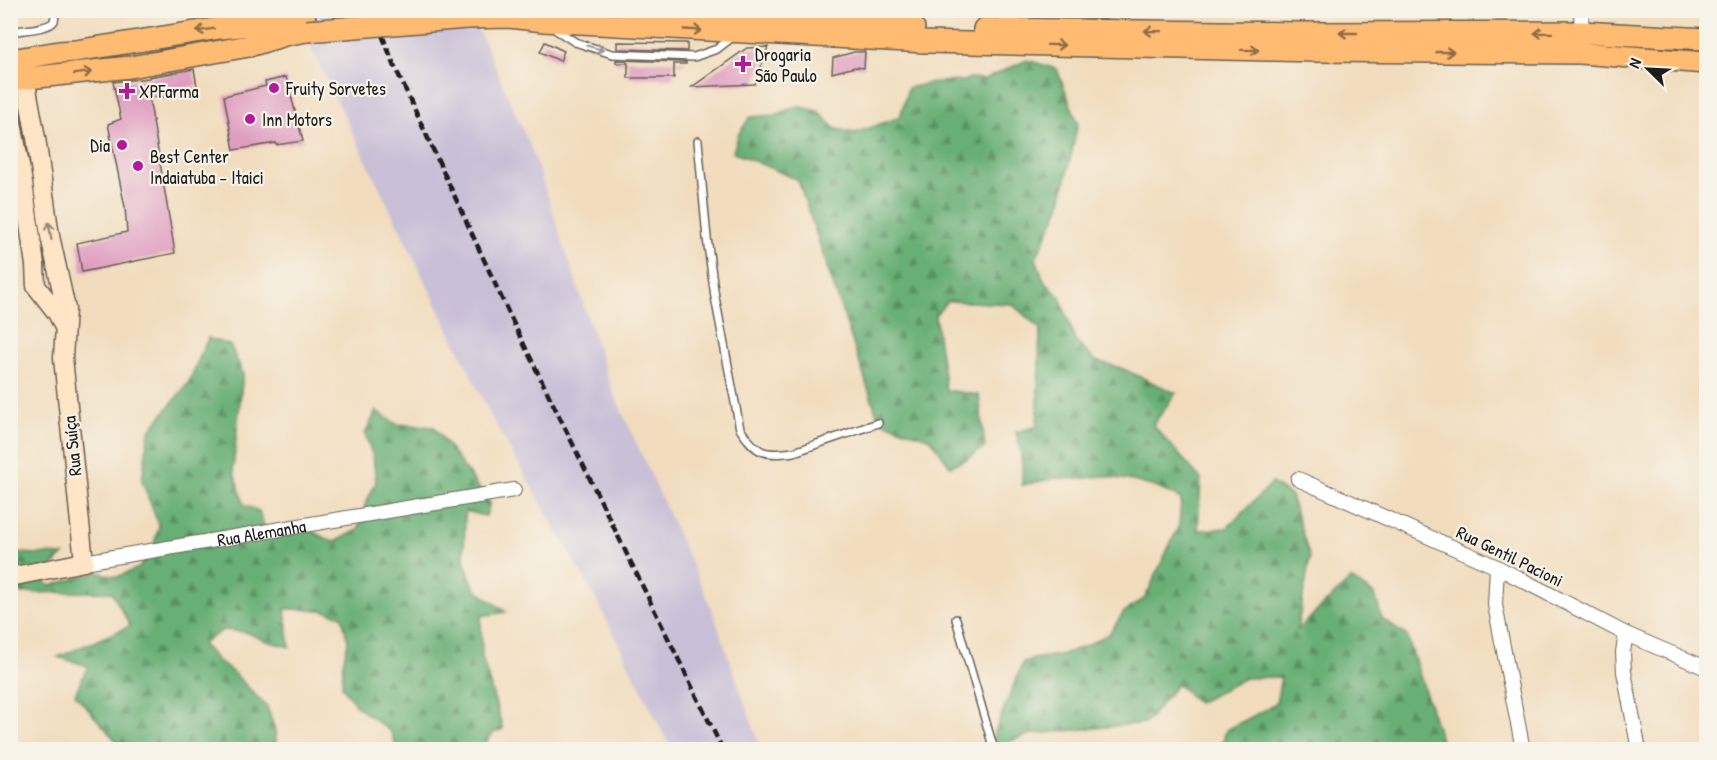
<svg xmlns="http://www.w3.org/2000/svg" width="1717" height="760" font-family="'Patrick Hand',sans-serif">
	<style>
		.railway { fill: #c9bfd7 }
		.forest { fill: url(#forest-firs); stroke: #426648; stroke-width: 1.5 }
		.building { fill: #df9dc0 }
		.lines { fill: none; stroke-linecap: round; stroke-linejoin: round }
		.lane-casing { stroke: #676055; stroke-width: 10 }
		.street-casing { stroke: #676055; stroke-width: 16 }
		.secondary-casing { stroke: #676055; stroke-width: 21 }
		.primary-casing { stroke: #676055; stroke-width: 24 }
		.lane { stroke: #fff; stroke-width: 7 }
		.street { stroke: #fff; stroke-width: 14 }
		.secondary { stroke: #ffe4c6; stroke-width: 18 }
		.primary { stroke: #ffbb71; stroke-width: 21 }
		.rail { stroke: #1c1c1c; stroke-width: 4.5; stroke-dasharray: 9 4.5; stroke-linecap: butt }
		.primary-bridge-casing { stroke: #676055; stroke-width: 24; stroke-linecap: butt }
		.primary-bridge { stroke: #ffbb71; stroke-width: 21 }
		.oneway { stroke: #8e6c46 }
		.oneway2 { stroke: #999 }
		.oneway3 { stroke: #998a7a }
		.poi-dot { fill: #b5179e; stroke: #f7f3e8; stroke-width: 2 }
		.labels { text-anchor: middle; dominant-baseline: central; stroke-width: 4.5; stroke-linejoin: round; paint-order: stroke }
		.poi-label { font-size: 18px; fill: #1c1c1c; stroke: #f7f3e8; text-anchor: start }
		.street-label { font-size: 18px; fill: #1c1c1c; stroke: #f7f3e8 }
	</style>
	<defs>
		<pattern id="forest-firs" width="22" height="20" patternUnits="userSpaceOnUse" patternTransform="scale(1.5)"><rect width="22" height="20" fill="#68af74"/><path d="M5 1l3.5 6h-7zM16 11l3.5 6h-7z" fill="#558e5e"/></pattern>
	</defs>
	<rect width="100%" height="100%" fill="#f7f3e8"/>
	<filter id="ink" filterUnits="userSpaceOnUse"><feTurbulence type="fractalNoise" baseFrequency=".0167" numOctaves="2"/><feDisplacementMap in="SourceGraphic" scale="12" xChannelSelector="R" yChannelSelector="G"/><feConvolveMatrix kernelMatrix="1 2 1 2 8 2 1 2 1" color-interpolation-filters="sRGB"/></filter>
	<filter id="wash" filterUnits="userSpaceOnUse"><feTurbulence type="fractalNoise" baseFrequency=".008" numOctaves="4" result="noise"/><feDisplacementMap in="SourceGraphic" scale="24" xChannelSelector="R" yChannelSelector="G"/><feGaussianBlur stdDeviation="1.35" result="paint"/><feColorMatrix in="noise" values="0 0 0 0 0 0 0 0 0 0 0 0 0 0 0 0 0 1.4 0 .05"/><feComposite in="paint" operator="in"/></filter>
	<g filter="url(#wash)">
		<rect width="100%" height="100%" fill="#f1ddbe"/>
		<path class="railway" d="M293,11H470L532,150L611,387L711,607L761,749H671L594,595L493,420Z"/>
		<path class="forest" d="M1027,60L1057,69L1078,123L1060,207L1036,258L1044,281L1060,297L1076,342L1096,361L1121,368L1176,393L1153,425L1201,479L1198,530L1227,528L1272,483L1291,496L1310,558L1297,630L1351,579L1375,595L1382,619L1407,636L1444,749H1221L1226,730L1276,704L1281,677L1245,678L1198,703L1177,684L1146,723L1035,734L1033,733V735L1031,734L1008,742L1000,749H989L988,748L1023,662L1033,659L1063,654L1085,646L1109,634L1124,612L1145,598L1179,525L1181,499L1158,488L1133,481L1103,476L1078,479L1056,478L1022,485C1023,467 1022,450 1016,432L1037,426L1040,329L1012,304L948,301L935,315L946,390L979,395L985,447L965,460L950,466L931,439L879,421L798,180L733,152L738,135L750,117L775,115L797,106L818,111L834,128L855,133L900,117L908,88L935,82L963,81L970,78L985,79Z
			M208,338L230,345L243,373L233,469L244,505L259,511L267,534L290,526L311,531L334,542L358,530L365,505L376,482L373,457L365,434L376,411L396,424L434,427L490,503L486,516L465,511L464,561L475,589L506,612L481,616L482,657L503,729L493,733L481,749H397L391,732L356,706L342,686L343,663L348,642L342,616L321,610L285,609L290,647L269,642L245,632L223,630L202,644L218,661L235,674L267,707L275,730L277,749H123L75,694L88,666L58,657L130,626L112,592L11,593L10,546L17,553L64,555L41,577L50,586L97,572L117,577L139,568L152,551L159,526L142,481L149,431L189,382Z"/>
		<g id="blocks">
			<path class="building" d="M545,42L564,51L560,61L540,52Z
				M617,42L687,43V51L617,49Z
				M768,47L755,84L692,87L747,48Z
				M854,52H865L864,68L855,67L832,73L833,58Z
				M616,60L686,62V64H674V78H628V63H616Z
				M194,69L197,86L166,92V97H149L175,253L82,272L77,243L127,232L125,207L108,124L121,119L113,82L149,78V77Z
				M286,77L303,141L276,145V143L234,150L224,96L266,86L265,82Z"/>
		</g>
	</g>
	<g filter="url(#ink)">
		<use href="#blocks" fill-opacity="0" stroke="#676055" stroke-width="1.5"/>
		<g class="lines">
			<g class="lane-casing">
				<path id="lane" d="M553,28L575,42L612,54L694,57L717,49L734,36
					M10,32C20,30 50,29 54,21C55,18 55,14 55,10
					M698,141L707,238L715,297L740,429C757,454 764,456 794,452L878,423
					M956,619L994,750"/>
			</g>
			<g class="street-casing">
				<g id="street">
					<path d="M1581,10L1582,38"/>
					<path d="M1298,479L1497,567L1626,634L1706,668"/>
					<path id="s1" d="M84,562L514,490"/>
					<path d="M1497,567L1495,605L1523,750"/>
					<path d="M1626,634L1623,652L1624,672L1639,750"/>
				</g>
			</g>
			<g class="secondary-casing">
				<path id="secondary" d="M10,112L22,177L35,265L36,286L57,313L64,327
					M10,577L84,562L63,358L66,309L50,236L36,138L25,78"/>
			</g>
			<g class="primary-casing">
				<path id="primary" d="M662,10L914,28
					M467,18L509,17L544,21L925,42L1315,51L1580,53L1706,63
					M984,29L1305,33L1582,32L1706,39
					M10,60L59,52L75,51L220,28L258,24L279,19H305
					M10,80L130,67L249,46L285,35L307,31"/>
			</g>
			<use href="#lane" class="lane"/>
			<use href="#street" class="street"/>
			<use href="#secondary" class="secondary"/>
			<use href="#primary" class="primary"/>
			<path class="rail" d="M372,10L395,67L509,314L723,750"/>
			<g class="primary-bridge-casing">
				<path id="primary-bridge" d="M307,31L467,18"/>
			</g>
			<use href="#primary-bridge" class="primary-bridge"/>
		</g>
		<defs><path id="oneway-shaft" d="M-6 0H5M1.5-3L5.5 0L1.5 3" fill="none" stroke-width="1.6" stroke-linecap="round" stroke-linejoin="round" transform="scale(1.5)"/></defs>
		<g class="oneway">
			<use href="#oneway-shaft" transform="translate(205 30) rotate(171)"/>
			<use href="#oneway-shaft" transform="translate(693 30) rotate(3)"/>
			<use href="#oneway-shaft" transform="translate(1153 31) rotate(-179)"/>
			<use href="#oneway-shaft" transform="translate(1348 33) rotate(180)"/>
			<use href="#oneway-shaft" transform="translate(1543 33) rotate(179)"/>
			<use href="#oneway-shaft" transform="translate(1056 45) rotate(1)"/>
			<use href="#oneway-shaft" transform="translate(1250 50) rotate(1)"/>
			<use href="#oneway-shaft" transform="translate(1445 52)"/>
			<use href="#oneway-shaft" transform="translate(83 73) rotate(-7)"/>
		</g>
		<use class="oneway2" href="#oneway-shaft" transform="translate(595 48) rotate(17)"/>
		<use class="oneway3" href="#oneway-shaft" transform="translate(50 231) rotate(-99)"/>
	</g>
	<g class="poi-dot">
		<path d="M740 55h6v6h6v6h-6v6h-6v-6h-6v-6h6z"/>
		<circle cx="274" cy="88" r="6"/>
		<path d="M124 82h6v6h6v6h-6v6h-6v-6h-6v-6h6z"/>
		<circle cx="250" cy="119" r="6"/>
		<circle cx="122" cy="145" r="6"/>
		<circle cx="138" cy="166" r="6"/>
	</g>
	<g class="labels">
		<g class="poi-label">
			<text x="755" y="54">Drogaria<tspan x="755" dy="21">São Paulo</tspan></text>
			<text x="286" y="88">Fruity Sorvetes</text>
			<text x="139" y="91">XPFarma</text>
			<text x="262" y="119">Inn Motors</text>
			<text x="110" y="145" text-anchor="end">Dia</text>
			<text x="150" y="156">Best Center<tspan x="150" dy="21">Indaiatuba – Itaici</tspan></text>
		</g>
		<g class="street-label">
			<text transform="translate(72 446) rotate(-96)">Rua Suíça</text>
			<text stroke="none"><textPath href="#s1" startOffset="180">Rua Alemanha</textPath></text>
			<text transform="translate(1510 556) rotate(26)">Rua Gentil Pacioni</text>
		</g>
	</g>
	<rect width="1717" height="760" fill="none" stroke="#f7f3e8" stroke-width="36"/>
	<g transform="translate(1648 69) rotate(294)" stroke="#f7f3e8" stroke-width="4.5" paint-order="stroke">
	<path d="M0-4.5L10 22L0 15L-10 22Z" fill="#1c1c1c"/>
	<text y="-9" font-size="16" font-weight="bold" text-anchor="middle" fill="#1c1c1c">N</text>
	</g>
</svg>
